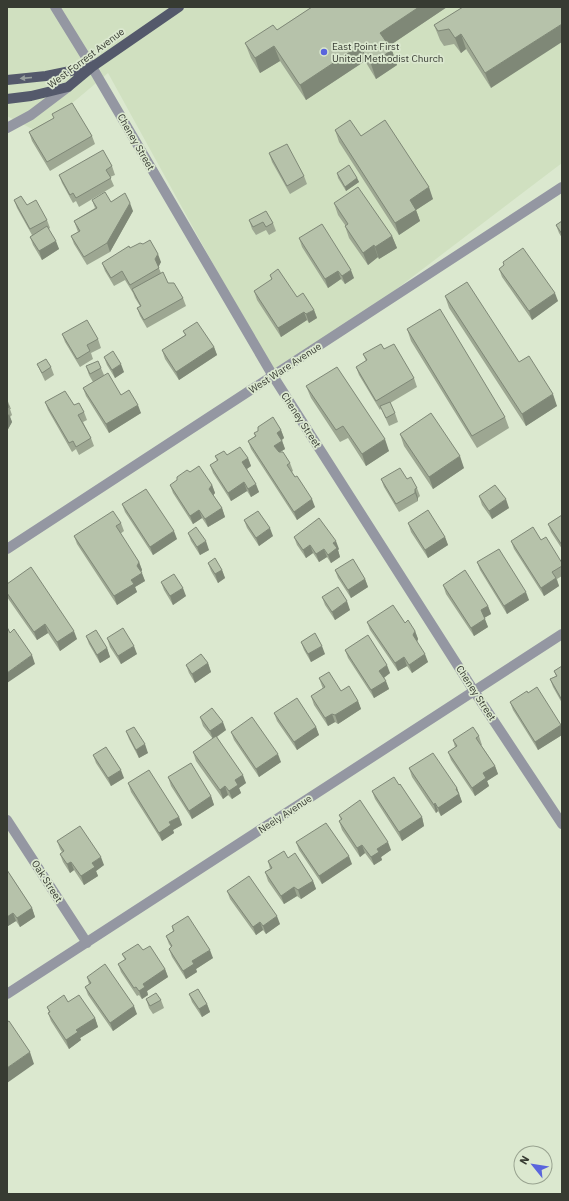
<svg xmlns="http://www.w3.org/2000/svg" width="569" height="1201" font-family="'IBM Plex Sans',sans-serif">
	<style>
		.built { fill: #d0e0c0 }
		.lines { fill: none; stroke-linecap: round; stroke-linejoin: round }
		.minor { stroke: #9497a2; stroke-width: 10 }
		.major { stroke: #54596b; stroke-width: 10 }
		.wall { fill: #9da792 }
		.shaded-wall { fill: #7f8877 }
		.building { fill: #b6c2aa; stroke: #7f8877 }
		.oneway { fill: #98a09d }
		.poi-dot { fill: #5a65dd; stroke: #dbe8cf; stroke-width: 1.5 }
		.labels { text-anchor: middle; dominant-baseline: central; stroke-width: 3.5; stroke-linejoin: round; paint-order: stroke }
		.poi-label { font-size: 10px; fill: #373b32; stroke: #dbe8cf; text-anchor: start }
		.street-label { font-size: 10px; fill: #373b32; stroke: #dbe8cf }
	</style>
	<rect width="100%" height="100%" fill="#dbe8cf"/>
	<path class="built" d="M7,7H562V163L277,380L108,73L38,132L7,116Z"/>
	<g class="lines">
		<path class="minor" d="M55,7L92,67L273,376L474,691L562,824
			M7,128L31,115L68,87
			M7,549L562,187
			M7,820L87,943
			M7,994L562,634"/>
		<path class="major" d="M7,80L46,76L90,67
			M7,99L31,96L68,87L92,67L179,7"/>
	</g>
	<path class="wall" d="M312,7H447L389,46L397,65L376,79L365,61L306,100L280,61L260,73L251,58L245,43L277,30Z
		M463,7L491,88L466,49L461,53L454,44L444,46L440,40L434,25Z
		M52,114L92,136L95,144L50,171L32,141L29,132L54,118Z
		M335,130L361,136L433,199L416,210L420,221L399,235L339,142Z
		M269,153L304,176L307,184L290,194L272,162Z
		M112,166L115,175L110,177L114,186L79,207L76,201L73,203L62,183L59,175Z
		M337,173L357,178L359,182L346,191L338,178Z
		M14,200L27,205L47,220L50,228L49,229L59,249L42,260L33,245L30,237L32,235L17,208Z
		M92,200L111,202L133,211L110,252L87,265L74,244L71,236L78,232L74,221L95,208Z
		M334,203L392,236L397,248L379,259L378,257L368,265L349,238L345,226V225L338,215Z
		M249,220L273,223L276,231L269,235L266,230L256,235L252,229Z
		M562,221V238L559,233L556,225Z
		M299,238L354,278L345,284L341,279L328,288L302,247Z
		M130,248L161,262L158,266L161,273L168,283L183,298L186,306L147,328L140,316L137,308L140,306L135,298L133,293L125,280L114,286L105,271L102,263Z
		M504,265L558,301L532,320L502,277L499,269Z
		M270,275L297,297L314,310L317,318L309,323L307,320L281,337L257,300L254,291L272,280Z
		M445,296L519,362L557,406L526,426L449,308Z
		M407,329L505,417L509,428L477,448L411,341Z
		M183,331L214,347L217,355L179,380L165,359L162,350L185,335Z
		M62,334L98,339L101,348L91,353L93,359L80,367L65,342Z
		M384,349L414,378L417,387L390,403L395,413L398,422L389,426L381,408L380,410L359,375L356,367L366,361L363,354Z
		M104,357L124,372L115,378L107,365Z
		M37,364L51,367L54,375L45,381Z
		M86,366L101,368L104,375L121,395L141,413L109,433L86,396L83,388L93,382L89,375Z
		M306,386L389,451L366,466L348,438L340,442L311,398Z
		M7,399L11,409H10L12,415L10,417L12,422L7,431Z
		M45,402L74,405L84,412L87,420L83,422L91,438L94,446L79,455L76,449L72,452L48,410Z
		M281,430L284,438L282,440L285,449L280,452L290,463L293,471L292,472L315,507L297,520L251,449L248,441L255,436L254,433Z
		M400,434L464,468L433,489L404,446Z
		M227,455L248,458L251,466L247,469L259,492L251,497L247,491L231,501L213,473L210,465L217,461L215,456Z
		M381,479H407L417,488L420,496L418,498V501L399,512L384,487Z
		M170,485H212L215,493L213,495L222,508L225,517L208,527L202,518L193,524L173,493Z
		M479,496L509,508L492,519L482,505Z
		M122,504L177,539L153,555L125,512Z
		M562,515V549L551,532L548,524Z
		M244,520L273,536L259,546L247,528Z
		M121,523L124,531L120,534L139,562L142,570L141,572L145,581L135,587L137,592L117,605L77,544L74,536Z
		M408,523L445,537L448,545L428,558L411,532Z
		M188,533L209,550L200,555L191,541Z
		M294,537L339,549L338,550L340,557L331,563L327,557L319,562L313,553L306,558L297,545Z
		M541,540L562,563V576L557,579L559,586L544,596L514,549L511,541Z
		M477,562L529,600L507,614L480,570Z
		M208,563L222,570L225,578L218,583L211,571Z
		M335,570L365,579L368,587L351,598L338,578Z
		M161,582L186,596L173,605L164,590Z
		M7,584L77,639L60,651L48,633L37,640L7,597Z
		M443,585L488,606L491,614L484,618L488,627L474,636L446,594Z
		M322,597L350,610L335,620L325,605Z
		M367,622L405,623L415,631L418,639L417,642L428,662L412,673L407,666L398,671L370,630Z
		M86,636L107,648L110,657L100,663L89,644Z
		M107,638L137,654L121,664L110,647Z
		M301,642L325,654L311,662L304,650Z
		M345,650L390,673L384,678L389,689L374,698L348,658Z
		M208,663L211,672L195,683L189,673L186,665Z
		M562,666V703L553,687L550,679L556,676L554,671Z
		M319,678L358,701L361,709L338,724L335,722L328,726L314,705L311,696L323,689Z
		M510,702L562,727V735L538,750L513,710Z
		M274,713L316,727L319,735L297,750L277,721Z
		M200,717L226,730L217,737L246,783L239,788L241,793L232,799L228,795L223,799L196,761L193,752L213,739L203,726Z
		M126,731L148,753L139,758L129,739Z
		M231,732L281,762L259,777L234,740Z
		M479,736L482,745H481L495,766L498,774L487,781L489,786L475,796L451,760L448,752L455,747L453,740Z
		M93,755L124,778L111,786L96,763Z
		M409,768L457,788L462,802L441,816L438,811L436,813L412,777Z
		M168,777L211,796L214,805L192,819L171,786Z
		M128,783L179,817L182,825L173,830L174,833L162,841L131,792Z
		M372,791L422,817L424,826L402,841L375,799Z
		M339,815L391,850L381,857L382,860L374,865L365,853L360,857L342,830L339,821L341,820Z
		M57,841L104,865L96,871L98,876L84,885L74,870L70,873L63,862L60,854L62,852L60,849Z
		M296,842L352,864L322,884L299,850Z
		M288,858L313,881L316,889L301,899L297,896L284,904L268,881L265,872L270,869L268,861Z
		M7,870L32,908L35,917L20,927L16,921L8,926L7,924Z
		M227,891L280,924L266,934L263,930L256,935L230,899Z
		M172,926L213,958L196,969L197,972L186,979L172,957L169,949L171,947L169,944L166,936L173,931Z
		M143,950L165,969L168,977L147,991L148,995L142,999L139,995L137,996L121,972L118,964L125,960L122,954Z
		M87,977L137,1014L113,1031L88,995L85,987L89,984Z
		M189,994L207,1004L210,1012L202,1017L192,1002Z
		M146,999L161,1000L164,1008L153,1014L149,1008Z
		M68,1002L95,1018L98,1027L80,1038L81,1040L69,1049L51,1021L48,1013L49,1012L47,1007Z"/>
	<path class="shaded-wall" d="M419,7H447L386,48L380,33Z
		M562,24V42L491,88L485,73Z
		M461,34L466,49L461,53L455,38Z
		M274,46L280,61L260,73L255,58Z
		M359,46L365,61L306,100L300,85Z
		M392,50L397,65L376,79L371,64Z
		M357,178L359,182L346,191L345,187Z
		M429,187L433,199L416,210L420,221L399,235L395,223L410,200Z
		M130,203L133,211L110,252L107,243Z
		M392,236L397,248L379,259L375,247Z
		M56,241L59,249L42,260L39,251Z
		M374,245L378,257L368,265L363,253Z
		M158,254L161,262L158,268L155,259Z
		M351,270L354,278L345,284L342,276Z
		M338,271L341,279L328,288L325,279Z
		M555,293L558,301L532,320L529,311Z
		M314,310L317,318L309,323L306,314Z
		M304,312L307,320L281,337L278,328Z
		M214,347L217,355L179,380L176,372Z
		M121,364L124,372L115,378L112,370Z
		M553,394L557,406L526,426L522,414Z
		M138,405L141,413L109,433L106,424Z
		M9,414L12,422L7,431V417Z
		M281,430L284,438L280,441L277,433Z
		M385,439L389,451L366,466L362,454Z
		M282,441L285,449L277,454L274,446Z
		M460,456L464,468L433,489L429,477Z
		M248,458L251,466L245,470L242,462Z
		M244,482L247,491L231,501L228,493Z
		M256,484L259,492L251,497L248,489Z
		M212,485L215,493L212,497L209,489Z
		M415,489L418,498V501L415,493Z
		M312,499L315,507L297,520L294,512Z
		M506,499L509,508L492,519L489,511Z
		M222,508L225,517L208,527L205,519Z
		M199,510L202,518L193,524L190,516Z
		M270,528L273,536L259,546L256,538Z
		M174,531L177,539L153,555L150,547Z
		M445,537L448,545L428,558L425,550Z
		M206,541L209,550L200,555L197,547Z
		M336,541L339,549L338,550L340,557L331,563L328,555L333,543Z
		M310,545L313,553L306,558L303,550Z
		M324,549L327,557L319,562L316,554Z
		M139,562L142,570L140,574L137,566Z
		M222,570L225,578L218,583L215,574Z
		M142,573L145,581L135,587L137,592L117,605L114,596L131,580Z
		M556,578L559,586L544,596L541,588Z
		M365,579L368,587L351,598L348,590Z
		M183,588L186,596L173,605L170,596Z
		M526,592L529,600L507,614L504,606Z
		M347,601L350,610L335,620L332,612Z
		M488,606L491,614L484,618L481,610Z
		M485,619L488,627L474,636L471,628Z
		M45,624L48,633L37,640L34,632Z
		M74,631L77,639L60,651L57,642Z
		M415,631L418,639L416,644L413,635Z
		M134,646L137,654L121,664L118,656Z
		M322,646L325,654L311,662L308,654Z
		M107,648L110,657L100,663L97,655Z
		M425,654L428,662L412,673L409,665Z
		M32,655L35,664L7,683V673Z
		M404,657L407,666L398,671L395,663Z
		M208,663L211,672L195,683L192,674Z
		M387,665L390,673L382,679L379,671Z
		M386,681L389,689L374,698L371,690Z
		M358,701L361,709L338,724L335,715Z
		M332,714L335,722L328,726L325,718Z
		M223,722L226,730L213,739L210,731Z
		M561,725L562,727V735L538,750L535,742Z
		M316,727L319,735L297,750L294,742Z
		M145,744L148,753L139,758L136,750Z
		M278,754L281,762L259,777L256,769Z
		M495,766L498,774L487,781L489,786L475,796L472,788L483,773Z
		M121,770L124,778L111,786L108,778Z
		M243,775L246,783L239,788L241,793L232,799L229,791L235,780Z
		M225,786L228,795L223,799L220,790Z
		M457,788L462,802L441,816L438,808Z
		M211,796L214,805L192,819L189,811Z
		M435,803L438,811L436,813L434,805Z
		M179,817L182,825L173,830L174,833L162,841L159,833L169,822Z
		M422,817L424,826L402,841L399,832Z
		M388,842L391,850L381,857L382,860L374,865L371,857L377,849Z
		M362,845L365,853L360,857L357,848Z
		M349,856L352,864L322,884L319,876Z
		M101,857L104,865L96,871L98,876L84,885L81,876L92,863Z
		M71,862L74,870L70,873L67,864Z
		M313,881L316,889L301,899L298,890Z
		M294,887L297,896L284,904L281,896Z
		M32,908L35,917L20,927L17,918Z
		M13,913L16,921L8,926L7,923V917Z
		M277,916L280,924L266,934L263,926Z
		M260,922L263,930L256,935L253,927Z
		M210,950L213,958L196,969L197,972L186,979L183,971L192,961Z
		M165,969L168,977L147,991L148,995L142,999L139,991L143,984Z
		M207,1004L210,1012L202,1017L199,1009Z
		M134,1006L137,1014L113,1031L110,1023Z
		M95,1018L98,1027L80,1038L81,1040L69,1049L66,1040L76,1030Z
		M30,1052L34,1064L7,1083V1068Z"/>
	<path class="building" d="M312,7H419L380,33L392,50L371,64L359,46L300,85L274,46L255,58L245,43L273,25L277,30Z
		M463,7H562V24L485,73L461,34L455,38L449,29L438,31L434,25Z
		M72,103L92,136L47,162L29,132L54,118L52,114Z
		M350,120L361,136L385,120L429,187L410,200L416,210L395,223L335,130Z
		M287,144L304,176L287,186L269,153Z
		M103,150L112,166L106,170L111,178L76,198L73,193L70,195L59,175Z
		M349,165L357,178L345,187L337,173Z
		M358,187L392,236L375,247L374,245L363,253L345,226L348,224L334,203Z
		M105,192L111,202L125,193L130,203L107,243L84,257L71,236L80,231L74,221L97,208L92,200Z
		M21,196L27,205L36,200L47,220L30,229L14,200Z
		M266,211L273,223L266,227L263,222L253,227L249,220Z
		M562,221V234L556,225Z
		M322,224L351,270L342,276L338,271L325,279L299,238Z
		M47,226L56,241L39,251L30,237Z
		M150,240L158,254L155,259L159,268L130,285L122,271L111,278L102,263L129,246L130,248L140,243L143,244Z
		M523,248L555,293L529,311L499,269L504,265L503,262Z
		M278,269L297,297L303,293L314,310L306,314L304,312L278,328L254,291L272,279L270,275Z
		M163,272L168,283H174L183,298L144,320L137,308L141,306L132,289Z
		M467,282L519,362L529,356L553,394L522,414L445,296Z
		M440,309L505,417L472,436L407,329Z
		M87,320L98,339L87,345L90,351L77,359L62,334Z
		M197,322L214,347L176,372L162,350L186,335L183,331Z
		M381,344L384,349L394,344L414,378L376,401L356,367L367,360L363,354Z
		M113,351L121,364L112,370L104,357Z
		M46,359L51,367L42,373L37,364Z
		M98,361L101,368L90,374L86,366Z
		M337,367L385,439L362,454L343,426L336,430L306,386Z
		M108,373L121,395L129,390L138,405L106,424L83,388Z
		M65,391L74,405L79,403L84,412L78,415L91,438L76,447L73,441L69,443L45,402Z
		M390,402L395,413L386,418L380,406Z
		M7,403L9,407L7,408Z
		M431,413L460,456L429,477L400,434Z
		M273,417L281,430L277,433L282,441L274,446L279,452H283L290,463L287,465L295,477L297,476L312,499L294,512L248,441L256,436L254,433L258,431V427Z
		M240,447L248,458L242,462L256,484L248,489L244,482L228,493L210,465L218,460L215,456L224,451L227,455Z
		M199,466L212,485L209,489L222,508L205,519L199,510L190,516L170,485L177,480V477L187,470L190,472Z
		M400,468L407,479L411,477L417,488L415,489V493L396,504L381,479Z
		M495,485L506,499L489,511L479,496Z
		M146,489L174,531L150,547L122,504Z
		M428,510L445,537L425,550L408,523Z
		M113,511L121,523L116,526L139,562L137,566L142,573L131,580L134,584L114,596L74,536Z
		M258,511L270,528L256,538L244,520Z
		M562,515V545L548,524Z
		M319,518L336,541L333,543L337,548L328,555L324,549L316,554L310,545L303,550L294,537Z
		M196,527L206,541L197,547L188,533Z
		M533,527L541,540L546,537L562,563V566L552,572L556,578L541,588L511,541Z
		M499,549L526,592L504,606L477,562Z
		M215,558L222,570L215,574L208,563Z
		M353,559L365,579L348,590L335,570Z
		M31,567L74,631L57,642L45,624L34,632L7,593V584Z
		M465,570L488,606L481,610L485,619L471,628L443,585Z
		M174,574L183,588L170,596L161,582Z
		M338,587L347,601L332,612L322,597Z
		M393,605L405,623L408,620L415,631L413,635L425,654L409,665L404,657L395,663L367,622Z
		M7,627L10,633L14,629L32,655L7,673Z
		M123,628L134,646L118,656L107,638Z
		M96,630L107,648L97,655L86,636Z
		M315,633L322,646L308,654L301,642Z
		M368,635L387,665L379,671L386,681L371,690L345,650Z
		M201,654L208,663L192,674L186,665Z
		M562,666V700L550,679L557,676L554,671Z
		M329,672L341,691L349,686L358,701L335,715L332,714L325,718L311,696L325,687L319,678Z
		M537,687L561,725L535,742L510,702L527,691L528,693Z
		M297,698L316,727L294,742L274,713Z
		M212,708L223,722L210,731L200,717Z
		M252,717L278,754L256,769L231,732Z
		M134,727L145,744L136,750L126,731Z
		M473,727L479,736L476,738L495,766L483,773L486,778L472,788L448,752L457,746L453,740Z
		M216,736L243,775L235,780L238,785L229,791L225,786L220,790L193,752Z
		M106,747L121,770L108,778L93,755Z
		M433,753L457,788L456,789L459,794L438,808L435,803L434,805L409,768Z
		M191,763L211,796L189,811L168,777Z
		M149,770L179,817L169,822L171,825L159,833L128,783Z
		M394,777L399,785L400,784L422,817L399,832L372,791Z
		M360,800L388,842L377,849L379,852L371,857L362,845L357,848L339,821L342,819L339,815Z
		M326,823L349,856L319,876L296,842Z
		M80,826L101,857L92,863L95,867L81,876L71,862L67,864L60,854L64,851L57,841Z
		M284,851L288,858L295,853L313,881L298,890L294,887L281,896L265,872L272,868L268,861Z
		M7,870L32,908L17,918L13,913L7,917Z
		M249,876L277,916L263,926L260,922L253,927L227,891Z
		M188,916L210,950L192,961L194,964L183,971L169,949L172,946L166,936L174,931L172,926Z
		M138,944L143,950L150,946L165,969L143,984L145,987L139,991L136,987L134,988L118,964L126,959L122,954Z
		M105,964L134,1006L110,1023L85,987L91,983L87,977Z
		M198,989L207,1004L199,1009L189,994Z
		M156,993L161,1000L150,1006L146,999Z
		M64,995L68,1002L79,995L95,1018L76,1030L78,1032L66,1040L48,1013L50,1012L47,1007Z
		M9,1021L30,1052L7,1068V1022Z"/>
	<defs><path id="oneway-solid" d="M-6-.8H1V-3.2L6.5 0L1 3.2V.8H-6Z"/></defs>
	<use class="oneway" href="#oneway-solid" transform="translate(26 78) rotate(175)"/>
	<circle class="poi-dot" cx="324" cy="52" r="4"/>
	<g class="labels">
		<g class="poi-label">
			<text x="332" y="46">East Point First<tspan x="332" dy="12">United Methodist Church</tspan></text>
		</g>
		<g class="street-label">
			<text transform="translate(86 58) rotate(-37)">West Forrest Avenue</text>
			<text transform="translate(136 142) rotate(60)">Cheney Street</text>
			<text transform="translate(285 368) rotate(-33)">West Ware Avenue</text>
			<text transform="translate(301 420) rotate(57)">Cheney Street</text>
			<text transform="translate(476 693) rotate(57)">Cheney Street</text>
			<text transform="translate(285 814) rotate(-33)">Neely Avenue</text>
			<text transform="translate(47 881) rotate(57)">Oak Street</text>
		</g>
	</g>
	<rect width="569" height="1201" fill="none" stroke="#373b32" stroke-width="16"/>
	<g transform="translate(533 1165) rotate(300)"><circle r="19" fill="#dbe8cf" stroke="#99a390"/>
	<path d="M0-3L7 15L0 10L-7 15Z" fill="#5a65dd"/>
	<text y="-6" font-size="11" font-weight="bold" text-anchor="middle" fill="#373b32">N</text>
	</g>
</svg>
